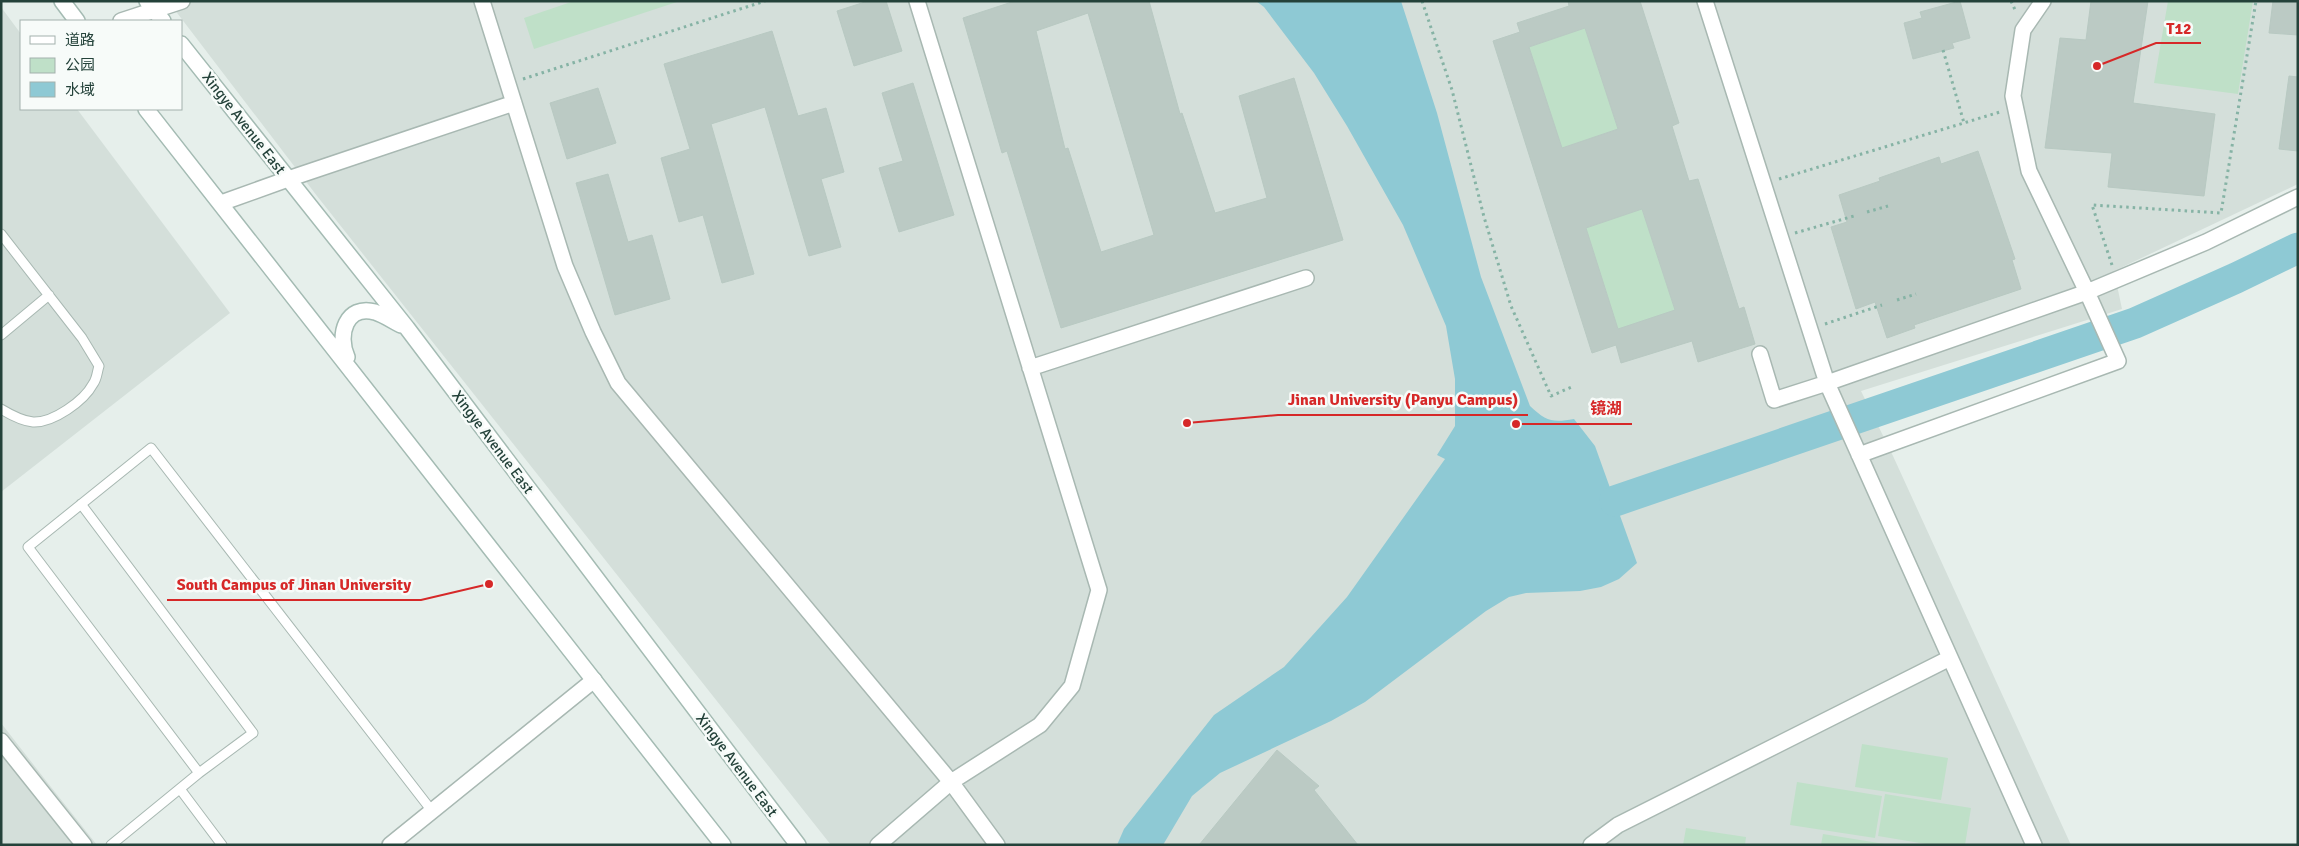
<svg xmlns="http://www.w3.org/2000/svg" width="2299" height="846" font-family="Signika,'Noto Sans SC',sans-serif">
	<style>
		.built { fill: #d4dfda }
		.green { fill: #bfe0c8 }
		.water { fill: #8ec9d4 }
		.lines { fill: none; stroke-linecap: round; stroke-linejoin: round }
		.river { stroke: #8ec9d4; stroke-width: 31 }
		.building { fill: #bbcac4; stroke: #b8c9c2; fill-rule: evenodd }
		.service-casing { stroke: #a8b8b2; stroke-width: 11 }
		.minor-casing { stroke: #a8b8b2; stroke-width: 18 }
		.tertiary-casing { stroke: #a8b8b2; stroke-width: 18 }
		.secondary-casing { stroke: #a4bbb3; stroke-width: 18 }
		.path { stroke: #86b3a5; stroke-width: 3; stroke-dasharray: 2.5 4; stroke-linecap: butt }
		.service { stroke: #fff; stroke-width: 9 }
		.minor { stroke: #fff; stroke-width: 15 }
		.tertiary { stroke: #fff; stroke-width: 15 }
		.secondary { stroke: #fff; stroke-width: 15 }
		.labels { text-anchor: middle; dominant-baseline: central; stroke-width: 5; stroke-linejoin: round; paint-order: stroke }
		.street-label { font-size: 15px; fill: #24423a; stroke: #f7fbf9 }
		.leader { fill: none; stroke: #d62828; stroke-width: 2 }
		.callout-dot { fill: #d62828; stroke: #f7fbf9; stroke-width: 2 }
		.callout-label { font-size: 16px; text-anchor: middle; font-weight: bold; fill: #d62828; stroke: #f7fbf9; stroke-width: 5; stroke-linejoin: round; paint-order: stroke }
	</style>
	<rect width="100%" height="100%" fill="#e6efeb"/>
	<path class="built" d="M168,1H2298V184L2114,271L2122,309L1861,391L1893,456L2071,845H831L317,196Z
		M1,7L21,34V109H77L230,313L1,492Z
		M1,723L47,782L97,845H1Z"/>
	<path class="green" d="M574,1H680L534,49L524,18Z
		M2168,1H2253L2238,94L2154,83Z
		M1585,28L1618,129L1562,148L1529,47Z
		M1642,209L1675,310L1618,329L1586,228Z
		M1862,744L1948,758L1941,800L1855,787Z
		M1797,782L1882,796L1875,838L1790,825Z
		M1885,794L1971,808L1965,845H1932L1878,836Z
		M1686,828L1746,837L1745,845H1683Z
		M1823,834L1891,845H1821Z"/>
	<path class="water" d="M1256,1H1401L1437,113L1481,277L1530,406C1546,421 1552,423 1574,419L1595,446L1637,563L1619,579L1601,587L1580,591L1526,593L1509,597L1486,611L1365,702L1331,721L1220,773L1192,796L1163,845H1117L1124,829L1214,715L1284,667L1347,597L1445,459L1437,455L1455,426V379L1446,326L1403,225L1347,126L1314,73L1264,7Z"/>
	<g class="lines">
		<path class="river" d="M1615,501L2135,323L2236,278L2298,248"/>
	</g>
	<path class="building" d="M868,1H886L902,51L854,66L837,11Z
		M1015,1H1149L1180,114L1182,113L1215,213L1267,198L1239,96L1294,78L1343,240L1061,328L1007,151L1002,153L963,18ZM1088,13L1154,235L1101,252L1068,148L1065,149L1036,31Z
		M1568,1H1640L1679,123L1672,126L1689,181L1698,179L1739,309L1744,307L1755,344L1698,362L1692,341L1621,363L1616,345L1592,353L1493,41L1520,32L1517,23L1569,6ZM1585,28L1618,129L1562,148L1529,47ZM1642,209L1675,310L1618,329L1586,228Z
		M1960,1L1970,38L1952,43L1954,48L1913,59L1904,23L1922,18L1920,12Z
		M2091,1H2148L2133,103L2215,114L2204,196L2108,187L2112,153L2045,148L2060,38L2086,40Z
		M2273,1H2298V35L2269,33Z
		M772,31L798,116L826,108L844,172L821,179L841,247L809,256L765,107L711,124L754,274L722,283L703,215L679,222L661,158L690,149L664,64Z
		M2289,76L2298,77V151L2279,149Z
		M913,83L954,215L899,232L879,168L903,161L882,93Z
		M598,88L616,143L567,159L550,103Z
		M1978,151L2015,259L2012,260L2021,289L1914,325L1915,328L1887,338L1875,302L1856,309L1831,227L1847,222L1839,195L1880,181L1879,178L1939,157L1941,164Z
		M608,174L628,242L652,235L670,299L615,315L576,183Z
		M1277,750L1319,786L1314,790L1358,845H1199Z"/>
	<g class="lines">
		<g class="service-casing">
			<path id="service" d="M1,234L82,338L99,366C97,372 97,379 93,384C84,401 53,423 33,422C22,421 11,415 1,409
				M1,335L49,295
				M81,504L253,733L199,773L111,845
				M199,773L28,547L151,448L432,811
				M180,789L222,845"/>
		</g>
		<g class="minor-casing">
			<path id="minor" d="M482,1L565,266L593,332L618,383L951,782L997,845
				M917,1L1099,590L1072,686L1040,725L951,782
				M1705,1L1827,383L2034,845
				M121,21L182,1
				M221,203L288,179L514,103
				M1760,354L1774,400L1827,383L2087,292L2206,242L2298,197
				M1030,368L1306,278
				M1859,455L2118,361L2087,292L2029,171L2013,96L2023,30L2043,1
				M1,741L84,845
				M390,845L594,680
				M1591,845L1618,825L1950,658"/>
		</g>
		<g class="tertiary-casing">
			<path id="tertiary" d="M878,845L951,782"/>
		</g>
		<g class="secondary-casing">
			<path id="secondary" d="M62,1L77,21
				M147,1L163,21
				M181,44L407,328L798,845
				M146,109L723,845
				M347,357C337,335 346,304 375,312C384,315 393,321 401,325"/>
		</g>
		<path class="path" d="M1422,1L1452,90L1484,217L1511,306L1551,396L1574,386
			M2011,1L2016,12
			M1943,50L1964,123
			M523,79L765,1
			M1779,179L2000,112
			M1867,212L1888,206
			M1795,233L1854,216
			M2112,265L2092,205L2221,213L2256,1
			M1897,300L1916,294
			M1825,324L1882,305"/>
		<use href="#service" class="service"/>
		<use href="#minor" class="minor"/>
		<use href="#tertiary" class="tertiary"/>
		<use href="#secondary" class="secondary"/>
	</g>
	<g class="labels">
		<g class="street-label">
			<text transform="translate(244 123) rotate(52)">Xingye Avenue East</text>
			<text transform="translate(493 442) rotate(53)">Xingye Avenue East</text>
			<text transform="translate(737 765) rotate(53)">Xingye Avenue East</text>
		</g>
	</g>
	<path class="leader" d="M2097 66L2156 43H2201M1187 423L1278 415H1528M1516 424L1580 424H1632M489 584L421 600H167"/>
	<g class="callout-dot">
		<circle cx="2097" cy="66" r="5"/>
		<circle cx="1187" cy="423" r="5"/>
		<circle cx="1516" cy="424" r="5"/>
		<circle cx="489" cy="584" r="5"/>
	</g>
	<g class="callout-label">
		<text x="2179" y="34">T12</text>
		<text x="1403" y="405">Jinan University (Panyu Campus)</text>
		<text x="1606" y="414">镜湖</text>
		<text x="294" y="590">South Campus of Jinan University</text>
	</g>
	<rect width="2299" height="846" fill="none" stroke="#24423a" stroke-width="5"/>
	<rect x="20" y="20" width="162" height="90" fill="#f7fbf9" stroke="#a3b1ad"/>
	<rect x="30" y="36" width="25" height="8" fill="#ffffff" stroke="#a3b1ad"/>
	<text x="65" y="45" font-size="15" fill="#24423a">道路</text>
	<rect x="30" y="58" width="25" height="15" fill="#bfe0c8" stroke="#a3b1ad"/>
	<text x="65" y="70" font-size="15" fill="#24423a">公园</text>
	<rect x="30" y="82" width="25" height="15" fill="#8ec9d4" stroke="#a3b1ad"/>
	<text x="65" y="95" font-size="15" fill="#24423a">水域</text>
</svg>
